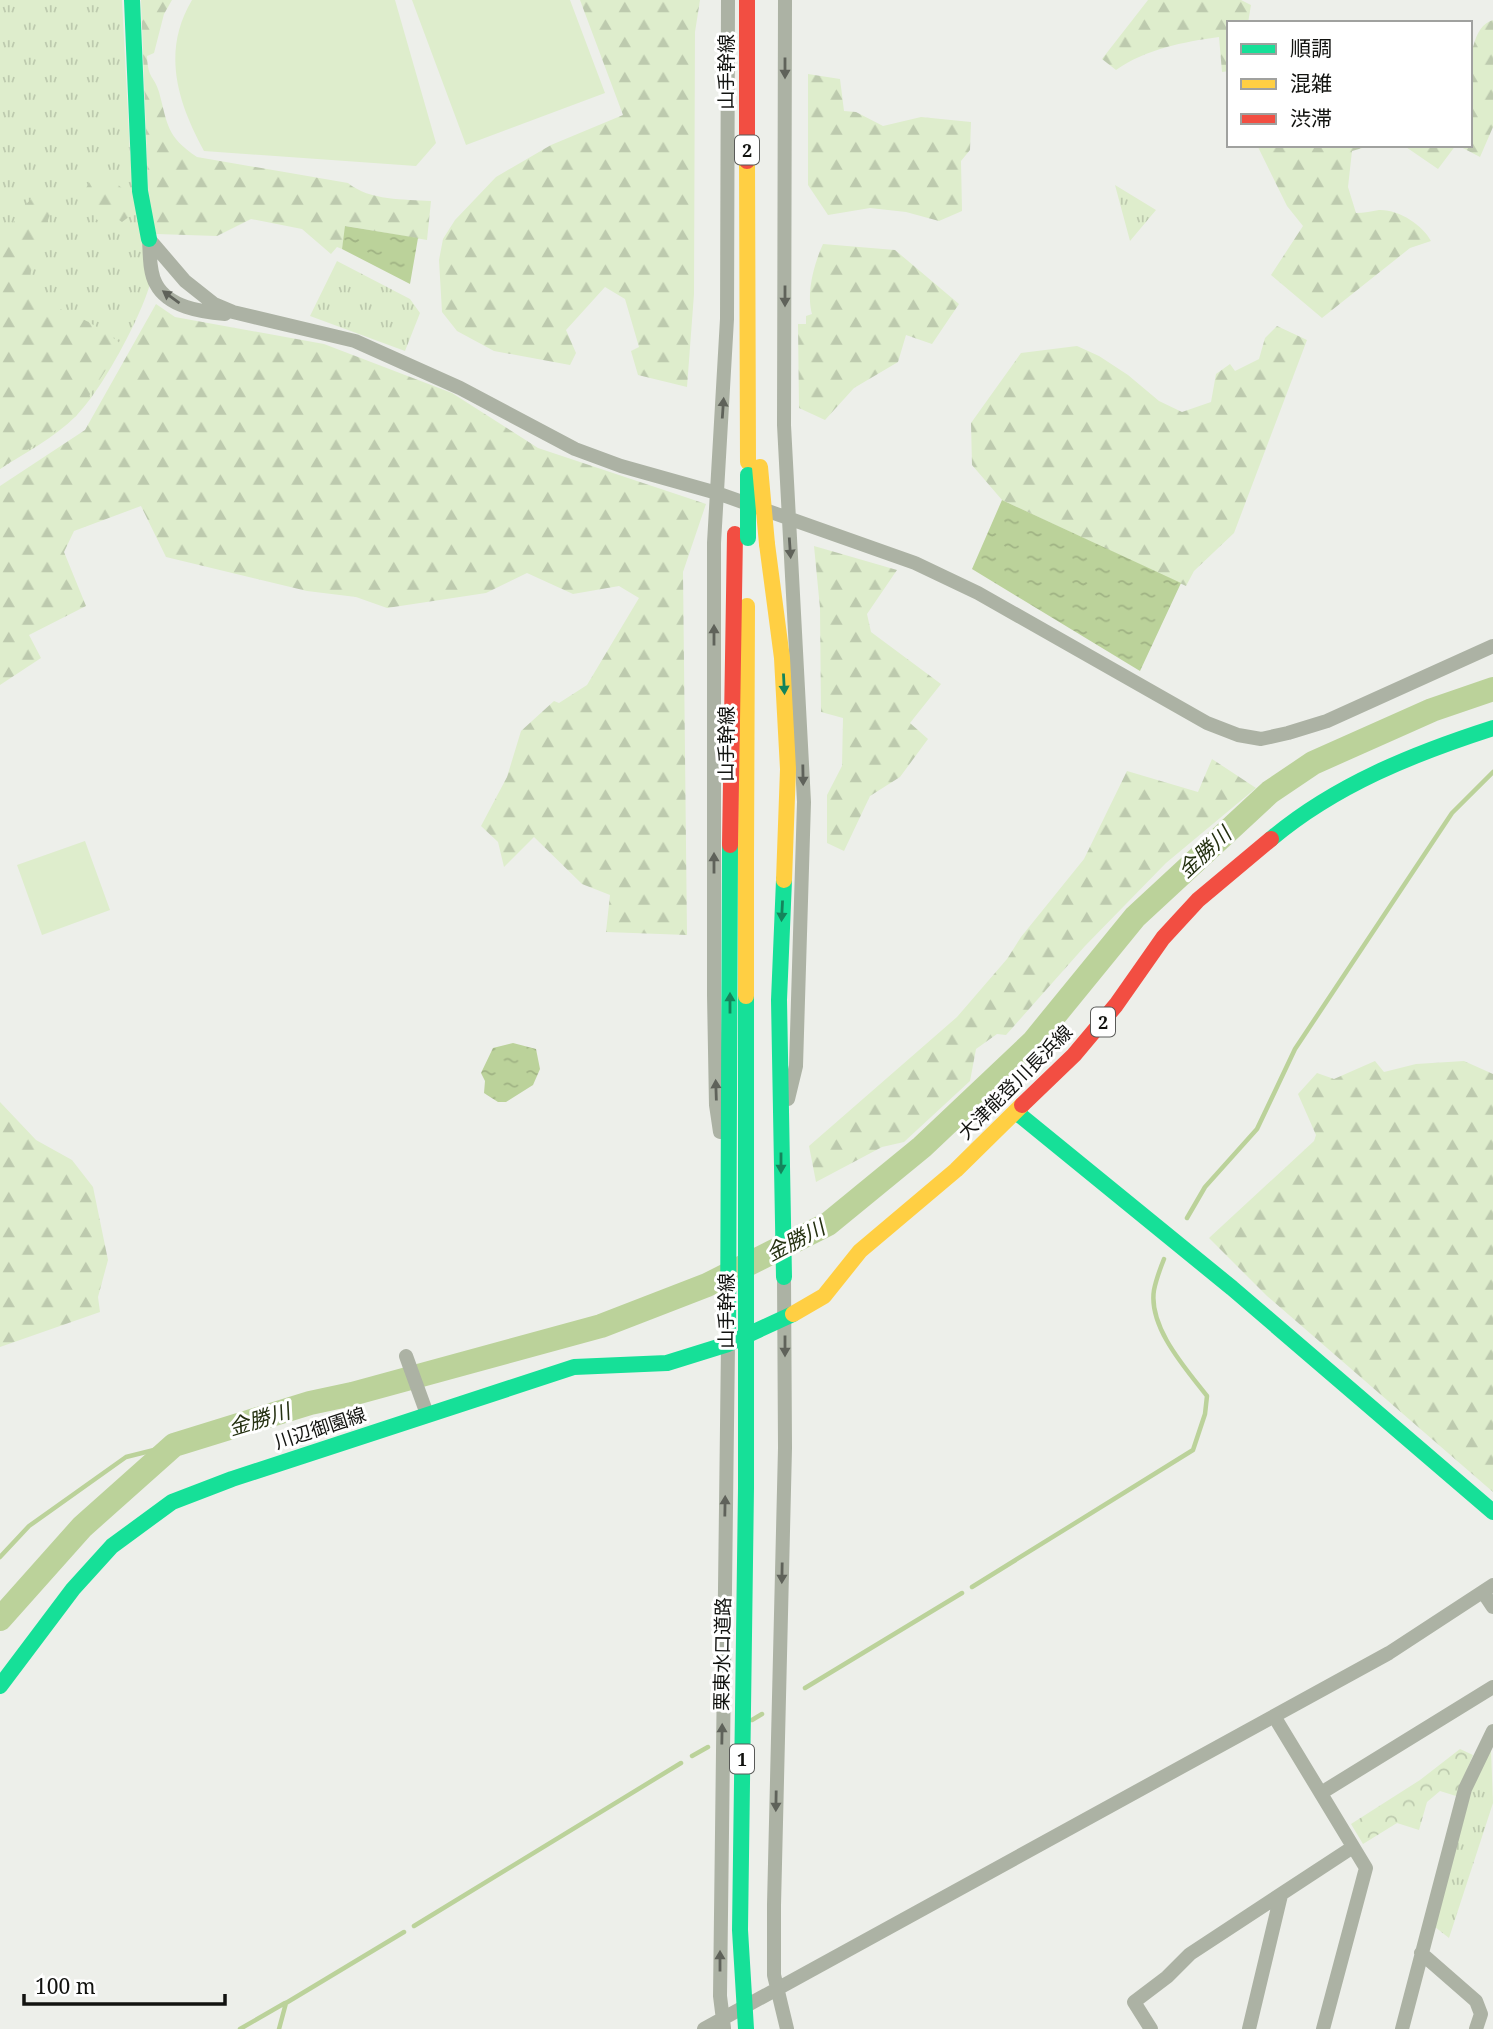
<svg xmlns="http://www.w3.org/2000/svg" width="1493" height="2029" font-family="'Noto Serif','Noto Sans JP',serif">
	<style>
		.grass { fill: url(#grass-tufts) }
		.forest { fill: url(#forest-firs) }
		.park { fill: url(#park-crowns) }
		.pitch { fill: #deedcc }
		.water { fill: url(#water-ripples) }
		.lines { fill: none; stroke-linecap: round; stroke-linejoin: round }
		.stream { stroke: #bbd29a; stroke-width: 4.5 }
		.river { stroke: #bbd29a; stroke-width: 24 }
		.street { stroke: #acb2a4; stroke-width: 14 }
		.fast { stroke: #16e098; stroke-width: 16 }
		.slow { stroke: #ffcf43; stroke-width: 16 }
		.jam { stroke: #f24e42; stroke-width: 16 }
		.fast-bridge { stroke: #16e098; stroke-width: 16 }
		.slow-bridge { stroke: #ffcf43; stroke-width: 16 }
		.oneway { fill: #5f625a }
		.oneway2 { fill: #14845b }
		.labels { text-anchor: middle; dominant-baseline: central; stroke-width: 6; stroke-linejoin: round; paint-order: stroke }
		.shield { fill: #fff; stroke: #595a58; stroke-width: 2 }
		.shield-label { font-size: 18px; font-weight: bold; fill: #121310 }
		.street-label { font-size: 19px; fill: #121310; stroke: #fff }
		.water-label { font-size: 21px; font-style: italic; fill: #253111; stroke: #fff }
	</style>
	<defs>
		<pattern id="grass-tufts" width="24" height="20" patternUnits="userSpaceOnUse" patternTransform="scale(1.75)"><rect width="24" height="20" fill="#deedcc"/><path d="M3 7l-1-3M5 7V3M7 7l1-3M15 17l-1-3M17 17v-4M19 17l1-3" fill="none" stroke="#bdcaae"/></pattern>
		<pattern id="forest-firs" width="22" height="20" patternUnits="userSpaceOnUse" patternTransform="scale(1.75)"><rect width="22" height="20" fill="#deedcc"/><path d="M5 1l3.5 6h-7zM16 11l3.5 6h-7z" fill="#bdcaae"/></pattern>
		<pattern id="park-crowns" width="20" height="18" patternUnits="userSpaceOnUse" patternTransform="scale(1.75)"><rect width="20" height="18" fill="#deedcc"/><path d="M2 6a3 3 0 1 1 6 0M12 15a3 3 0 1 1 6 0" fill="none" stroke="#bdcaae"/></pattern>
		<pattern id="water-ripples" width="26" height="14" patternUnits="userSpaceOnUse" patternTransform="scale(1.75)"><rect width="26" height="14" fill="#bbd29a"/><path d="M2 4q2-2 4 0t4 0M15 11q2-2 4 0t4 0" fill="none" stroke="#a0b384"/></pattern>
	</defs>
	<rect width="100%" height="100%" fill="#edefea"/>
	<path class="grass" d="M0,0H122L130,154L150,284C140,319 102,390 76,416C54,438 25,453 0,469Z
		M1115,185L1156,210L1130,241Z
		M337,261L410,299L420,313L405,351L310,316Z
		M1491,1749L1493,1803L1449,1938L1435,1927L1471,1791Z"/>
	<path class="forest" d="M141,0H172L164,14L154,53L147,56C148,80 154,75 159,92C168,125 166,136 197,157L348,183C370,201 404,199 431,201L427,240L346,226L342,249L337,247L331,254L302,229L251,219L217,236L156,234L149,211Z
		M580,0H700L695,32L694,294L687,387L638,375L631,351L639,347L625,299L605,287L566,330L576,353L570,365L494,351L457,331L442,312L439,260L443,239L455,220L496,177L551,145L623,115Z
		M1148,0H1241L1251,5L1248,23H1229V71L1222,72L1219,37C1183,42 1146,49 1116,70L1102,59Z
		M1493,20V127L1480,157L1457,145H1470C1470,116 1460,29 1493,20Z
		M808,74L840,79L844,111L856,112L883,126L921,117L971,122L970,150L961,161L962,211L939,221L906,212L870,208L828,215L808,185Z
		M1257,145H1373L1352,151L1348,187L1356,213C1364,213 1372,211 1379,210C1398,209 1423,225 1431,241L1410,248L1322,318L1271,275L1303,226L1287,206Z
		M1403,145H1456L1438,169Z
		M94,175L109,176L127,193L130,216L122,222L113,216L97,220L79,193L86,188Z
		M42,190L54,194L59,201L49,217L23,295C58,308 94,320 122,345L76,416L0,469V237L5,235L25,205Z
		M823,244L895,250L959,304L932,344L906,335L898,362L854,388L825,420L799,408L798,324H806V316L812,314C806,293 814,264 823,244Z
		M156,304L175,317L324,344L452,393L538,448L706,504L683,572L687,935L606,932L610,895L582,884L534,837L504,867L498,842L481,826L507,777L521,731L554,701L559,703L587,685L639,598L619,586L573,594L527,573L486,593L387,608L356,597L307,591L166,557L141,506L74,531L64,552L86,606L29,635L41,658L0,685V486L85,430Z
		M1277,326L1307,340L1234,533L1194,571L1186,586L1002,500L972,465L971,423L1021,353L1077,346L1099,356L1128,375L1159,401L1182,412L1211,402L1216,374L1230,364L1235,371L1259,359L1265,338Z
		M814,546L897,570L867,614L871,632L941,684L910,723L928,739L900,777L870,796L844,851L827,843V795L842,766L843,718L821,712L820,608Z
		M1212,759L1256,788L1166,863L1085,946L1006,1035L997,1034L976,1049L970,1081L904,1142L882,1147L816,1182L809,1146L957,1017L1007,959L1021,937L1084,859L1127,771L1198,792Z
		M1375,1061L1384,1072L1416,1064L1464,1061L1493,1074V1492L1267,1296L1209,1238L1314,1141L1316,1135L1298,1094L1317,1073L1334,1079Z
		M0,1102L36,1140L72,1160L93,1187L108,1260L98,1297L100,1312L0,1347Z"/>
	<path class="park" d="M1460,1749L1473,1755L1456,1796L1440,1791L1427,1802L1419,1830L1397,1823L1363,1844L1351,1824L1420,1780Z"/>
	<path class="pitch" d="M192,0H395L436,143L416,166L204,151C178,103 161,52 192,0Z
		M412,0H570L605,93L466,145Z
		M85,841L110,910L42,935L17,865Z"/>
	<path class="water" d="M345,226L418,238L410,284L342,249Z
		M1002,500L1181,583L1140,671L972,569Z
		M513,1043L536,1049L540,1069L533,1085L506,1102H498L484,1093L485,1081L481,1073L493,1048Z"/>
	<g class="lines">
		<path class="stream" d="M1187,1218L1205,1187L1257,1129L1295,1049L1452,813L1493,772
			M0,1557L29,1526L126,1457L174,1445
			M972,1587L1193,1450L1205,1414L1207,1396C1186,1369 1148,1327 1154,1290C1156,1280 1160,1269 1164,1259
			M805,1688L962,1593
			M752,1720L762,1714
			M692,1756L708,1747
			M414,1926L681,1763
			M240,2029L285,2003
			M279,2029L286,2003L404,1932"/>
		<path class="river" d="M0,1619L82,1527L174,1445L310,1403L352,1394L601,1326L707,1285L828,1224L922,1147L1033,1042L1135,917L1270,792L1313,763L1432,710L1493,689"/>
		<path class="street" d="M785,0L784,425L804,802L796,1066L788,1099
			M149,239L185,281L214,304L233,312L355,341L460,388L575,449L621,466L717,493L915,563L978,593L1207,723L1238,735L1261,739L1288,733L1327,721L1493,646
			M149,240C150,253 149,272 156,284C168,307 201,312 225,314
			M720,1132L716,1105L714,995V543L727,319L728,0
			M784,1277L785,1448L774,1905V1975L787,2029
			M406,1356L427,1414
			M1483,1592L1493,1607
			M1274,1716L1366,1868L1323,2029
			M1321,1793L1493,1687
			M1421,1953L1476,2001L1481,2014L1476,2029
			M724,2028L720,1996L728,1344
			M704,2029L1389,1653L1493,1585
			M1151,2029L1134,2002L1167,1977L1190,1954L1353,1847
			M1249,2029L1281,1895
			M1402,2029L1465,1789L1493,1731"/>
		<path class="fast" d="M132,0L140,191L149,239
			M1271,839C1335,785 1415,753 1493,728
			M730,845L728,1344L793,1314
			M784,880L779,1000L784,1277
			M1016,1112L1232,1288L1493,1512
			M0,1686L73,1589L112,1546L172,1502L232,1479L574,1367L667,1363L728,1344"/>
		<path class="slow" d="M747,161L748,462
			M767,544L782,658L788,769L784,880
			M746,858L747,606
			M793,1314L824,1296L860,1251L956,1170L1022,1105"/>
		<path class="jam" d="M747,0V161
			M730,845L735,534
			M1022,1105L1074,1055L1116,1005L1163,938L1198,900L1271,839"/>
		<path class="fast-bridge" d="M748,475V538
			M746,996V1488
			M746,1488L740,1930L746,2029"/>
		<path class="slow-bridge" d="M760,467L767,544
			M746,858V996"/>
	</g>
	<defs><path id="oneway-solid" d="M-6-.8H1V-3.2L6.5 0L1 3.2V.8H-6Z" transform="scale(1.75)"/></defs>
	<g class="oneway">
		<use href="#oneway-solid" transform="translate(785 68) rotate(90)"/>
		<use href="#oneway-solid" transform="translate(785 296) rotate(90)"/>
		<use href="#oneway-solid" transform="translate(171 297) rotate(-144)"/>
		<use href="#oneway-solid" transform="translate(723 408) rotate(-86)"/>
		<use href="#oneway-solid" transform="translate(790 548) rotate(86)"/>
		<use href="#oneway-solid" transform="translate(714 635) rotate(-90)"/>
		<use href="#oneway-solid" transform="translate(803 775) rotate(89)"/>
		<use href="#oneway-solid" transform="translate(714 863) rotate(-90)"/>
		<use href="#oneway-solid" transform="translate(716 1090) rotate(-92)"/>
		<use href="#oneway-solid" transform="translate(785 1346) rotate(90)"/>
		<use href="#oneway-solid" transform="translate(725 1506) rotate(-89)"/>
		<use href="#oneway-solid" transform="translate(782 1573) rotate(91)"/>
		<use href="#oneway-solid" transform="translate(722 1734) rotate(-89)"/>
		<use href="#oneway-solid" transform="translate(776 1801) rotate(91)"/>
		<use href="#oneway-solid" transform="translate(720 1961) rotate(-90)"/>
	</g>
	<g class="oneway2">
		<use href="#oneway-solid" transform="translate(784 684) rotate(87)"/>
		<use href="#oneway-solid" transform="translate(782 911) rotate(93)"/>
		<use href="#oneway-solid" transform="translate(730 1003) rotate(-90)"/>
		<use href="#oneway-solid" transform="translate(781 1163) rotate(90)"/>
	</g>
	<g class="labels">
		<g class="shield">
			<rect x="735" y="135.5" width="24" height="29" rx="5"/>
			<rect x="1091" y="1007.5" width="24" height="29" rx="5"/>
			<rect x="730" y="1744.5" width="24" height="29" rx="5"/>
		</g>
		<g class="shield-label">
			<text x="747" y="150">2</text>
			<text x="1103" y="1022">2</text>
			<text x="742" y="1759">1</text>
		</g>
		<g class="street-label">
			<text transform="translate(726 72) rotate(-90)">山手幹線</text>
			<text transform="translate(726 744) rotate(-90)">山手幹線</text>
			<text transform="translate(1015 1082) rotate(-45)">大津能登川長浜線</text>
			<text transform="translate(726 1311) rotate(-90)">山手幹線</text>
			<text transform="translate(320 1428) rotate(-18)">川辺御園線</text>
			<text transform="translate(722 1654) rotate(-89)">栗東水口道路</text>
		</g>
		<g class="water-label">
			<text transform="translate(1204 852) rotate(-43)">金勝川</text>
			<text transform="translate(795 1240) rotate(-28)">金勝川</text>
			<text transform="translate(259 1419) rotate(-17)">金勝川</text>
		</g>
	</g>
	<rect x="1227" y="21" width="245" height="126" fill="#ffffff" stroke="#a0a19f" stroke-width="2"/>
	<rect x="1241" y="44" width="35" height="10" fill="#16e098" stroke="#a0a19f" stroke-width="2"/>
	<text x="1290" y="56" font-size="21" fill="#121310">順調</text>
	<rect x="1241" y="79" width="35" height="10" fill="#ffcf43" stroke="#a0a19f" stroke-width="2"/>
	<text x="1290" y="91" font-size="21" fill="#121310">混雑</text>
	<rect x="1241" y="114" width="35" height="10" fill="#f24e42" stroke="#a0a19f" stroke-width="2"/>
	<text x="1290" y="126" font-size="21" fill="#121310">渋滞</text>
	<path d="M24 1994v10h201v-10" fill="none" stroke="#121310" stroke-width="3.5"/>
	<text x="35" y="1994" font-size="21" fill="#121310" stroke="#ffffff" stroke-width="5" paint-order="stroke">100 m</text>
</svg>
